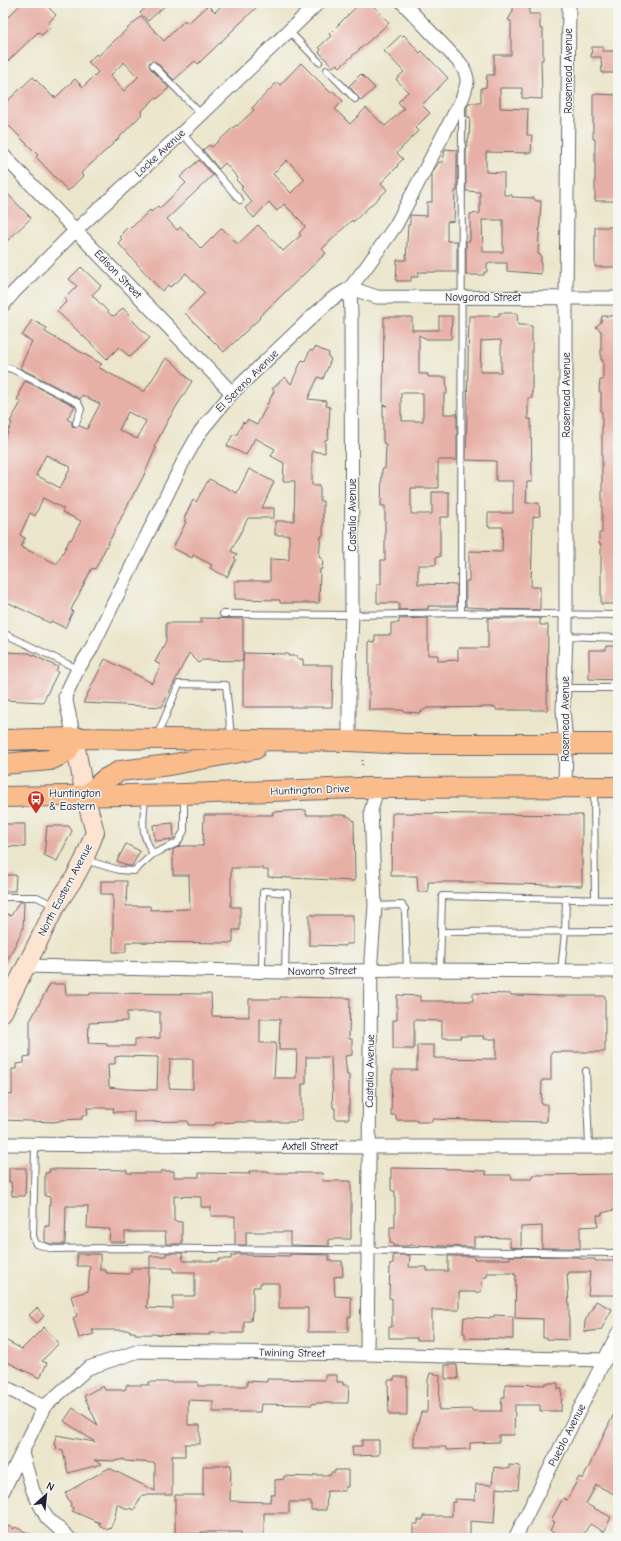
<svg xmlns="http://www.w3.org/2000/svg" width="621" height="1541" font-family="'Comic Neue',sans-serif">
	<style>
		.building { fill: #e7b0a6; fill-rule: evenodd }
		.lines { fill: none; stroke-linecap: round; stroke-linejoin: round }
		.service-casing { stroke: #68676d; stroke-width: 8 }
		.minor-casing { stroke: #68676d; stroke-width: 15 }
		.secondary-casing { stroke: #68676d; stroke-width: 20 }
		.primary-casing { stroke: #68676d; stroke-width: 22 }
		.path { stroke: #68676d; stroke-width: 2.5; stroke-dasharray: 1 3; stroke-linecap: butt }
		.service { stroke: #fff; stroke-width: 6 }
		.minor { stroke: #fff; stroke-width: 13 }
		.secondary { stroke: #fde4d1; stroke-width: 18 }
		.primary { stroke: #fabc8b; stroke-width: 20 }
		.labels { text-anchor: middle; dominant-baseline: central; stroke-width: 3; stroke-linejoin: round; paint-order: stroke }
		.street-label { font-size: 11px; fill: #22223b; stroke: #f6f6f2 }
		.poi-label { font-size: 11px; fill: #22223b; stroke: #f6f6f2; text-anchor: start }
	</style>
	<rect width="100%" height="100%" fill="#f6f6f2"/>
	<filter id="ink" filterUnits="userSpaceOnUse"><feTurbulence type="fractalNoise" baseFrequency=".025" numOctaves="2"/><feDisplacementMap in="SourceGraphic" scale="8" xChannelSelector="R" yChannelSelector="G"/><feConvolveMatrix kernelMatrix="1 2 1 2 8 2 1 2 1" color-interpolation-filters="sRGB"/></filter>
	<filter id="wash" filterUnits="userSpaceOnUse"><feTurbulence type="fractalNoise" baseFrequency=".012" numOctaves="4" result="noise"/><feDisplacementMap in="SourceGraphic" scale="16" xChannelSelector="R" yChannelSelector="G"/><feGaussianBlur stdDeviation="0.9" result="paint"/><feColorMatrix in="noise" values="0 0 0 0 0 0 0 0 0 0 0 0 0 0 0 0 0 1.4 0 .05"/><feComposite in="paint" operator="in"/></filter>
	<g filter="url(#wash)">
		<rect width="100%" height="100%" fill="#ebe6cb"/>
		<g id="blocks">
			<path class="building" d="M22,3H44L56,15L48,23L51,26L42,35L38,32L3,66V22Z
				M151,3H168L148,21L140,13Z
				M224,3H261L198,64L195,61L174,80L156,62H150L149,64L150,68L169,88L157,99L155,98L141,112L142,114L113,144L81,173L83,176L68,191L36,157L38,155L3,120V105L33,77L53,97L54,96L55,98L75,79L83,87L98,72L88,62L96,54L98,56L141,16L164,41L185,20L188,23L208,5L215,12ZM124,62L138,77L124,91L110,76Z
				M360,3H371L389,23L340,67L337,64L333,67L319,52L321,50L319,47L331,36L329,34Z
				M513,3H529V14H540V29H543V60H541L542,99L522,98V88H500V108L528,109L527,135H532L531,153L486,152V172L504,173V195H512V197L534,198L536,201H541L538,254L541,255V274L507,271V263H487V272H484V275H466V241H470V214L480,213V192L466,191V150L468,139H469L470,117H467V107L469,103H481V88L486,87L487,75H494V55H511V21L508,20L513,11ZM482,220H503V252H483Z
				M401,35L402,36L404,35L420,53L422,51L448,78L422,105L430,113L415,128L418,131L397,153L403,159L397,165L398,166L381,183L387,190L353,222L352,220L322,249L326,253L259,317L260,318L224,352L185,313L205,293L186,273L177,282L170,287L168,285L162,291L118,243L122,239L120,237L123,234L122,233L129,226L131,228L150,210L151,212L158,206L160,208L186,183L180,177L199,160L213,175L167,219L177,230L181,227L201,249L222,228L238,244L258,225L283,251L301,235L299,233L305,227L302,222L284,204L277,211L269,202L254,218L245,208L252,202L241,189L243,187L236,180L238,178L225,163L219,169L203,150L209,145L212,147L236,125L237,126L254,110L252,108L277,82L280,85L301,63L331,93L333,91L343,101L335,109L350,124L366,108L385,126L404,109L398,102L408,92L396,79L404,72L384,51ZM287,160L305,179L291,193L273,174Z
				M592,47H603V51H618V73H602L601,57H591Z
				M361,74L375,88L361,101L349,86Z
				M593,94L618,95V201H595V139H593Z
				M445,149L457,150V191H455L454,221L447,222V241H457V272H418V277H411V281H396L397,260H406L408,225H410V215L427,216V202H432V173L439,162H443Z
				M3,189L31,218L3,245Z
				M595,227H618V267H595Z
				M81,267L101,286L92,295L112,316L113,315L115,316L123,308L131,317L130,318L150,338L130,357L119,347L107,359L57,311L67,301L64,299L77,286L69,279Z
				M499,313H517L518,325H528V326H532V398H528V419H531L532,482H527L526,503H539L540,516L533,517L531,587H540V610L488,609V608L466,607V581H469V551L502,552L503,527H488V513H513V481H496V461L466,460L469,316H499ZM501,340V372H480L481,341Z
				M439,316H452L451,339H427L419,335V374H428V377H446L447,394H444V414H457V460H438V488H411V514H432V492H449V517H440V557H436V565H418V584L457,585V606H428V609L399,610V603H377V584H381V560H385V506H381L382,469H385L386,444H384L383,441V405L387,406L383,404L384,317H412V330H439ZM401,393H423V421H402V415H401Z
				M602,316H618V604H601V544H599V533H602V412H601V392H599L600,380H603V360H601V331L596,327L601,322Z
				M32,320L47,328L45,332L102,364L98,367L144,392L166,358L175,364L186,376V377L192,381L167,422L154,447L156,448L143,477L136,491H135L95,569L92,568L71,610L73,611L65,628L51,621L50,623L3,600V443L12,423L10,422L21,402L17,400L20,394L19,393L25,381L75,406L67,419L72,422V426L75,427L80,426L87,429L100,404L82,395L80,399L20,368L32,341L22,336ZM128,412L146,421L137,439L119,430ZM46,455L71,467L60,488L36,475ZM43,498L64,509L62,512L81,521L71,540L70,539L57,564L21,547L25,538L20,535L30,513L35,516Z
				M315,347L329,353L328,357L331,359L323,379L318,377L308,399L326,401V406L330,407L328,439H326L325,441V453L312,451V485H320V501H323V536H321L319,557L323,560L322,569H320L319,603H280V600L235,599V581H270V559L289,560V535H275V521H294L295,481H283L284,463L271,456L275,449L255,438L246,455L227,446L233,434L236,436L243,422L245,424L247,420L257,425L274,391L272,389L285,377L291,384L302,360L305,361L310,350L313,351Z
				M249,469L274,482L262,508H274V518H248L231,551L237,554L234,558L236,559L227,577L210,568L212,565L193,555L192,558L173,548L186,522L184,521L186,519L184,518L193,500L196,502L209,479L237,493Z
				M201,618L243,619V661L202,660L199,663L189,653L162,707L83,703L105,659L152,683L161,665L155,662L166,641V623H201Z
				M428,618V655H438V661L458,660V648H488V618H540V625H548L547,710H496V707L427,708L419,713L407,712L401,710H369V641L375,642V635H391V623H399V619Z
				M606,646H617L618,680L589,679V650H606Z
				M3,652L29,653L58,667L56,671L58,672L43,702L3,700Z
				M243,653L288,654V656H297V659H303V665H333L332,707H243Z
				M306,810V815H344L350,817L354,821L355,881L268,877V870H263V868H231V907H240V930H233V943L126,942V952H113V894H101V881H127L126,906H150V910L190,909L189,875H173V850L180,846H203L204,815H273L272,812Z
				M395,813L582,815V886L483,883V882H428V892H418L417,876H391L392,814Z
				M173,823L174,839L155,841L153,825Z
				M3,824H25V847L3,846Z
				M47,826H69L72,831L57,861L44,855Z
				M126,844L140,851L132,866H128L117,861Z
				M3,875H16L15,891H3Z
				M19,902H24L23,929L3,969V912L11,916Z
				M309,915H353V944H346V946L309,945Z
				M50,984H65L66,995H90V993L211,994L212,1016L249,1017V999H280V997L350,998L349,1039H352V1055L345,1056L347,1075H349V1119H335V1108H333L331,1057H306V1084H302V1120H296V1122H239L215,1123V1125H188V1121L134,1122V1112H113L114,1108H87L88,1115H82V1119L60,1120V1121L53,1122L3,1120V1094L12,1095V1069H16V1064L24,1063V1057L30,1056V1021ZM127,1012H160V1038L135,1039V1046H107V1044L88,1043L89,1023L127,1021ZM260,1019H280L279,1050H297L296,1078H274L276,1043H260ZM121,1056L158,1057L157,1090L126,1089L109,1087L108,1064H115V1057ZM170,1059H193V1089L169,1088Z
				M473,993L511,994V995H517L548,996H605V1052H551V1080H542L541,1102L542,1104H547V1121L546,1122L432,1119V1122H417V1120H396V1115H391L392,1074H393V1070H417V1045H434V1058L496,1059V1039H483L484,1036H461V1038H442V1021L414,1020V1049H393V1020H397V995L420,996V1001H473Z
				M9,1168H26L25,1196H12L11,1182H9Z
				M391,1168L462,1169V1170L486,1171V1175H511L512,1179H532V1175L618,1174V1209L602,1213V1215H597L598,1226L580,1227V1248H542V1226L521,1227V1248L510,1247V1238L474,1237V1247L410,1245V1246H393V1243H390V1227H395V1191H392L391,1189Z
				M49,1169L127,1170V1173H161V1171H174V1177H199V1173L250,1174L249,1171H268V1173H322L323,1181H351V1239H329V1246L290,1245V1232H246V1245H235V1216H211V1207H201V1197L174,1196V1221L182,1222V1244H166L165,1232H125V1242H109L110,1229L87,1228L88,1206H66L65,1244H51L45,1242V1226H49L50,1197L45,1196V1173L50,1172Z
				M166,1253H182L183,1260L184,1261H219V1259H231V1256H235V1254H246V1255L290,1256V1254L329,1255V1260L331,1261H342L343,1276L334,1277L335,1296L351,1297V1317H348V1332H308V1308H279V1283H260V1287H253V1311H252L251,1321H244V1333H209L210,1335L135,1334V1332H130V1330H92L94,1334L79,1338L73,1318L77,1316L71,1296L88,1291L90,1266H77V1254H100V1270H106V1273L129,1274L131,1273V1268H149L147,1308L173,1309V1296H195V1272H173V1268H150V1256H166Z
				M393,1255H410L409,1267H427V1271H448V1256H474V1259H510V1256L580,1257V1259H595V1261H618V1295H588L590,1272H569V1274H567L569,1305V1340L547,1339V1338H543V1319L515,1318L516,1275H514V1273H487V1277H483L481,1292H459V1310H432V1340H417V1338H389V1327H392V1298H389L390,1264L393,1263Z
				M596,1301L612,1309L601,1330L584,1332L585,1321Z
				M37,1308L44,1316L37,1323L29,1315Z
				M494,1315L513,1316V1339L465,1338V1333H463L464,1317L490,1318V1317H494Z
				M44,1327L59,1343L42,1361L47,1363L40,1378L3,1360V1339L22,1349Z
				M445,1365H457L458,1379H445Z
				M430,1373L440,1375L439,1410L472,1409V1411H501L502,1397H505V1384L545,1385V1383H558V1389H562L561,1411H540V1405H515L514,1435H499V1442L470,1443V1449L446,1450V1447H414V1438L421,1412H427L428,1380Z
				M325,1375H337V1382H343V1385H349L348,1403H318L312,1404V1405L261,1404L260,1412H213V1401L188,1400V1425H200V1444H185V1456H172V1495H142L134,1510L130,1508L129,1510L117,1504L115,1517L110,1529L109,1528L108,1530L99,1525L100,1523L72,1511L73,1508L70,1506L71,1504L65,1493L109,1468L155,1491V1463L125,1461L124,1459L115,1461L94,1460L102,1464L68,1473L63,1451L56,1449L57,1446L54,1445L56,1435L95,1442L64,1421L73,1408L98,1425L84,1396L93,1391L103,1386L105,1390H123L126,1389V1385H149V1382H198V1386H247V1381L267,1382V1379L325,1380Z
				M394,1377H407V1415H389L388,1380H394Z
				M618,1405V1486L614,1494L596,1485L586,1504L611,1517L604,1532L590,1524L581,1538H562L552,1532L550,1530L555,1522L551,1520L563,1498L567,1500L579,1477L583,1479Z
				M362,1440H379V1455L353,1456L352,1446H362Z
				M220,1465H231L230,1501L270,1502L271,1495H275V1480L284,1479V1476L313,1477V1475H331V1472H335V1470H348V1487H345V1491H327L326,1510H311V1502H289V1513H264V1538H241V1532H201V1534L175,1533V1495H203V1466H220Z
				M509,1465L520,1466L518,1490L496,1488L494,1523L470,1521V1535L468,1536H439V1538H413V1524H418V1520H423V1516H452V1502H455V1499L475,1500L476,1484L492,1485L494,1467L509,1469Z
				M8,1526L14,1529L15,1527L39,1538H3Z"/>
		</g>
	</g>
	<g filter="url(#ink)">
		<use href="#blocks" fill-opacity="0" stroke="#68676d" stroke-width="1"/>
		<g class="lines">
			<g class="service-casing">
				<path id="service" d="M289,31L319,62
					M153,65L202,115
					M327,70L355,99
					M182,133L240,200
					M3,367L12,369L78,403L81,409L76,423
					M461,613L462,105
					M223,614L352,615L461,613L618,615
					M3,633L78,669
					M566,636L618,638
					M564,688H618
					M157,736L179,684L226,685L231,737
					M594,790L595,899
					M145,798C143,823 140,832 153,854
					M85,860L119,870L134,871L153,854L177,843L184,831V796
					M3,897H37L55,906
					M375,906L402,905L405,909L407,970
					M441,932L618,931
					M440,970L442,896L618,900
					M262,971L263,892L265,891L287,893L285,972
					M561,971L565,932L566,898
					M586,1071L589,1147
					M35,1144L33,1236L36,1244L53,1249L112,1248L618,1253"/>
			</g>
			<g class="minor-casing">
				<path id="minor" d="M3,155L232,393
					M350,288L377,297L618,298
					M3,305L13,293L76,230L182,133L318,3
					M74,738L65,696L78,669L90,651L183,462L200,432L232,393L315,314L332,299L350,288L367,266L396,225L462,99C468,82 470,80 461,64L403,3
					M349,741V689L352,615L351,314L350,288
					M565,788L566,743L563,710L566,636V297L569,3
					M26,966L285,972L407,970L618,971
					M3,1144L369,1147H618
					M367,1354L371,959L375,906L371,811L377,788
					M3,1386L44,1407L88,1368L139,1351L367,1354L605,1360
					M22,1453L33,1491L47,1518L69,1538
					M3,1491L44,1407
					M515,1538L618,1333"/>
			</g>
			<g class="secondary-casing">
				<path id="secondary" d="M3,1012L56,906L75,877L84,860L95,832L85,796L74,738"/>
			</g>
			<g class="primary-casing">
				<path id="primary" d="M3,740L74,738L349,741L407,744H618
					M3,764L50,760L67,752L74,738
					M85,796L105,779L120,771L169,765L255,749
					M3,797L184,794L358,788L618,787"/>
			</g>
			<path class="path" d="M362,765L363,757"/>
			<use href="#service" class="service"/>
			<use href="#minor" class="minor"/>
			<use href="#secondary" class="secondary"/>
			<use href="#primary" class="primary"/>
		</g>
	</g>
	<defs>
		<g id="bus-pin" transform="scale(0.9)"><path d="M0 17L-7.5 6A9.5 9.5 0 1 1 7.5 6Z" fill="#c8321e" stroke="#f6f6f2"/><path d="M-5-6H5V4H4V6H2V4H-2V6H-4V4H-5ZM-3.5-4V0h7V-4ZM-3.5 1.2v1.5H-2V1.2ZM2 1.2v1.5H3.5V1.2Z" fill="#fff"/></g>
	</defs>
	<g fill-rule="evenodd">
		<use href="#bus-pin" x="36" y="799"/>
	</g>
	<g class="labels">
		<g class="street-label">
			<text transform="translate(568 71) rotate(-90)">Rosemead Avenue</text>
			<text transform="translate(160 153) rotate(-43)">Locke Avenue</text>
			<text transform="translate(118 274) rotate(46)">Edison Street</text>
			<text x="483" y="297">Novgorod Street</text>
			<text transform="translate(247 381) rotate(-45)">El Sereno Avenue</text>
			<text transform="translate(566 395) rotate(-90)">Rosemead Avenue</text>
			<text transform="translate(352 515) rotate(-90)">Castalia Avenue</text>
			<text transform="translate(565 719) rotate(-90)">Rosemead Avenue</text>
			<text transform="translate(310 790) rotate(-2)">Huntington Drive</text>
			<text transform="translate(65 890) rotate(-62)">North Eastern Avenue</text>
			<text transform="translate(322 971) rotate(-1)">Navarro Street</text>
			<text transform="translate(370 1071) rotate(-89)">Castalia Avenue</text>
			<text x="310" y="1146">Axtell Street</text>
			<text transform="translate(292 1353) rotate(1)">Twining Street</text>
			<text transform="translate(567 1435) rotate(-63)">Pueblo Avenue</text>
		</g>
		<g class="poi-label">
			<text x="49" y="793">Huntington<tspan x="49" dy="13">&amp; Eastern</tspan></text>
		</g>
	</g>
	<rect width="621" height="1541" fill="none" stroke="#f6f6f2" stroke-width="16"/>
	<g transform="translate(46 1495) rotate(27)" stroke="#f6f6f2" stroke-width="3" paint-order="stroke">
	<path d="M0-3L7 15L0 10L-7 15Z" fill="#22223b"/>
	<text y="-6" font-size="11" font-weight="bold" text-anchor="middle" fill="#22223b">N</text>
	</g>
</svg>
